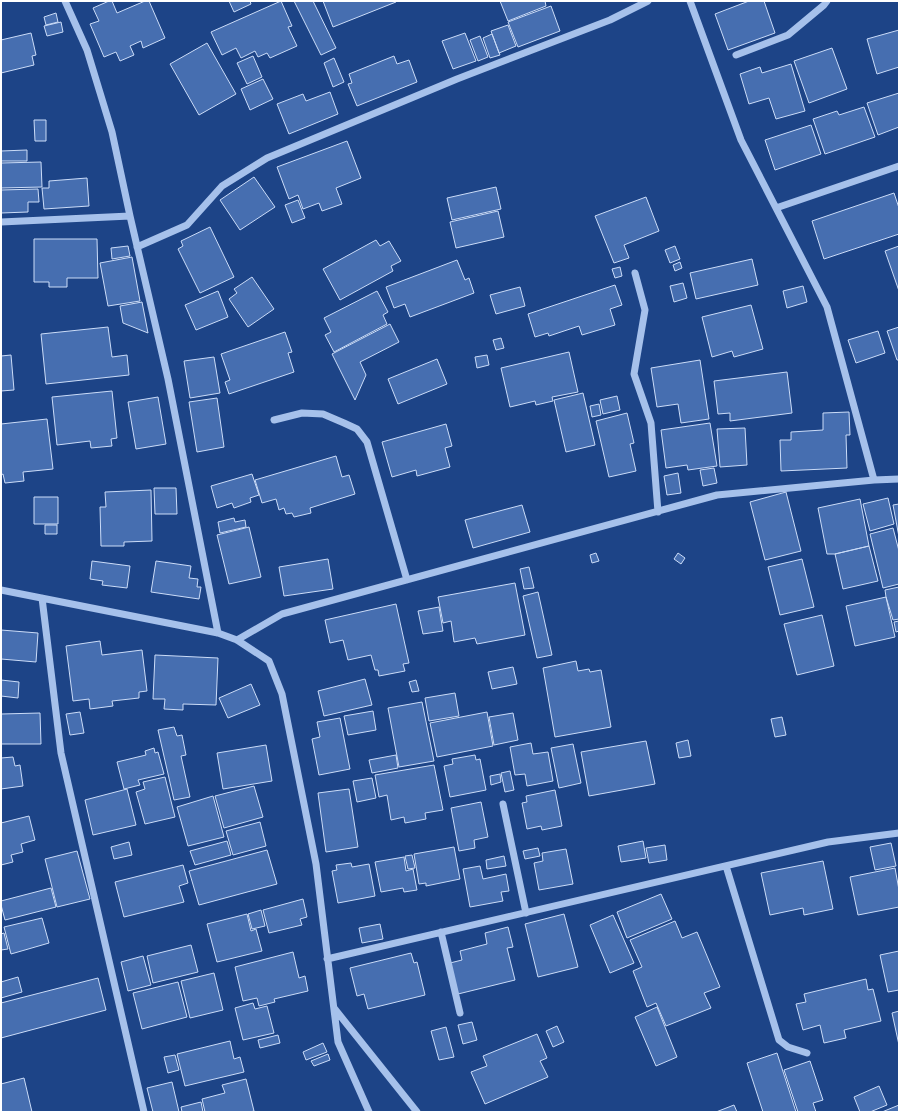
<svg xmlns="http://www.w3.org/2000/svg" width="900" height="1113" font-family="'Titillium Web',sans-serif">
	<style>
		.building { fill: #466eb0; stroke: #cbdcf8 }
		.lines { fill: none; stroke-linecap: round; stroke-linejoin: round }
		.minor { stroke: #a6c1eb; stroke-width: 7 }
	</style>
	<rect width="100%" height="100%" fill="#1d4487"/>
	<path class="building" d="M109,1H112L117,13L145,1H149L165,38L143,48L141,41L130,46L134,55L120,61L116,52L104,57L90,24L99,21L93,8Z
		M229,1H250L251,4L234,12Z
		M281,1L292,26L288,27L297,46L270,58L267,53L258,57L255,51L241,58L236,48L222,55L211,32Z
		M294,1H313L336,48L321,55Z
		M323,1H396V2L333,27Z
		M500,1H545L546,6L508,21Z
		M749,1H764L775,33L728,50L715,14Z
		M551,6L560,31L518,47L508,22Z
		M56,13L58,22L46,25L44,17Z
		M61,22L63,32L47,36L44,26Z
		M508,25L516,46L499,53L491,31Z
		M899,30V67L877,74L867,39Z
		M31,33L36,55L32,56L34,65L1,73V40Z
		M465,33L476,61L453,69L442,41Z
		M492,34L500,55L490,58L483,38Z
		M480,36L488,57L478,61L470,40Z
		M207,43L236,94L199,115L170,64Z
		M832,48L847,89L809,103L794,61Z
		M253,56L262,77L247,84L237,63Z
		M394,56L397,64L409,60L417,82L357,106L348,84L352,83L349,74Z
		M334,58L344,82L333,87L324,63Z
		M791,64L805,111L776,119L769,98L749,104L740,74L760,67L762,73Z
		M263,79L273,99L250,110L241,89Z
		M330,92L338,114L289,134L277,104L303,94L306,101Z
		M899,93V127L878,135L867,103Z
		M864,107L875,137L825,154L813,119L837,111L839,115Z
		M34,120H46V141H35Z
		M811,125L821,154L775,170L765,140Z
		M347,141L361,178L336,188L342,204L322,211L319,203L303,209L298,195L289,199L277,167Z
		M27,150V161H1V151Z
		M41,162L42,187L1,188V163Z
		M254,177L275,207L240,230L220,200Z
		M87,178L89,206L44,209L42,188H49V181Z
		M496,187L501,209L452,220L447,198Z
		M38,189L39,202H28V212L1,213V190Z
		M894,193L899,208V234L824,259L812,221Z
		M646,197L659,231L624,245L629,258L614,263L595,216Z
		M298,200L305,218L292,223L285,205Z
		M498,211L504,237L456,248L450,222Z
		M210,227L234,277L200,293L178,249L183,246L181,241Z
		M34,239H97L98,278H67V287H49V282H34Z
		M376,240L380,246L389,241L401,261L391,266L393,271L340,300L323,269Z
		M128,246L130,256L112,259L111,248Z
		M675,246L680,259L670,263L665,250Z
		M899,246V291L885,251Z
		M132,257L140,301L108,306L100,263Z
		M752,259L758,285L696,299L690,273Z
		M457,260L465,280L469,278L474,293L410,317L405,304L394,308L386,287Z
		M680,262L682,268L675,271L673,265Z
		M620,267L622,276L615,278L612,269Z
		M252,277L274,309L248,327L229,299L237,293L234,289Z
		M683,283L687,298L674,302L670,286Z
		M615,285L622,305L610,309L615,325L582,335L579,326L549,336L548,333L535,337L528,314Z
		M803,286L807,302L787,308L783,291Z
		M520,287L525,306L496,314L490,295Z
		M218,291L228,317L196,330L185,305Z
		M377,291L388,312L383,315L387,324L334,352L325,335L331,332L324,318Z
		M142,302L148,333L123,323L120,306Z
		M751,305L763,349L734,357L732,351L712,357L702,317Z
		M390,324L399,342L360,362L366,375L355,400L332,354Z
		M108,327L112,357L127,355L129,375L46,384L41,334Z
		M899,327V360H897L887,331Z
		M878,331L885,353L856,363L848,340Z
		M285,332L292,352L288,353L294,372L229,394L225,382L230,380L221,354Z
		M501,338L504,348L496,350L493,340Z
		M569,352L578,392L552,397L553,401L536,405L535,401L510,407L501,368Z
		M11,355L14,390L1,391V356Z
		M487,355L489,365L477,368L475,357Z
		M214,357L220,393L190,398L184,361Z
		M437,359L447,384L398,404L388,379Z
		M700,360L709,419L681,423L678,404L657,407L651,368Z
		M787,372L792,413L730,421V413L718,414L714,381Z
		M112,391L117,438L111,439L112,446L91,448L90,441L57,445L52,397Z
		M583,393L595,445L566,452L554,400Z
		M617,396L620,410L603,414L600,400Z
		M158,397L166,444L136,449L128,402Z
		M217,398L224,447L197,452L189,402Z
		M599,404L601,415L592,417L590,406Z
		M849,412L850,435H846L847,468L781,471L780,440H791V432L823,430V413Z
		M627,413L634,443L630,444L636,471L609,477L596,421Z
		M47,419L53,469L23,472L24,481L5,483L3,474L1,475V424Z
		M710,423L717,466L688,470L687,465L666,468L661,430Z
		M446,424L452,446L445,448L450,467L417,476L416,470L392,477L382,442Z
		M745,428L747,465L720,467L717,429Z
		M336,456L342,477L349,475L355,494L310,508L311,513L294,517L292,513L286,514L284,508L279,510L276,499L262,503L255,480Z
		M714,468L717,483L703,486L700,470Z
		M678,473L681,493L667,495L664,476Z
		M252,474L259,495L250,498L251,502L234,508L232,503L217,508L211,486Z
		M154,488H176L177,514H155Z
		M151,490L152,541L124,542V546H101L100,507H106L105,492Z
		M786,492L801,551L765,560L750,502Z
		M34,497H58V524H34Z
		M888,498L894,524L870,531L863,504Z
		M860,499L869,546L835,554H827L818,508Z
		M899,504V537L893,505Z
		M522,505L530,532L473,548L465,520Z
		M234,518L235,522L245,520L246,527L220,533L218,522Z
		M45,525H57V534H45Z
		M249,527L261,577L229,584L217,535Z
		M893,528L899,551V584L883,588L870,534Z
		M869,546L878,581L843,589L835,554Z
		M596,553L599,561L592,563L590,555Z
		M678,553L685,558L681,564L674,559Z
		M328,559L333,589L284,596L279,567Z
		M802,559L814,607L780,615L768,567Z
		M92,561L130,566L127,588L102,585L103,581L90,579Z
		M156,561L191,566L189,578L198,579L197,587H201L199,599L151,592Z
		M529,567L534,588L524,589L520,569Z
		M515,583L525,635L477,644L475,638L454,642L451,621L443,623L438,597Z
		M899,587V619L893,620L886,597L885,590Z
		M538,592L552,655L537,658L523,596Z
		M886,597L895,637L855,646L846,606Z
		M396,604L409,663L403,664L405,671L379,676L378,670H375L371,655L348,660L343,640L330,643L325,620Z
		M439,607L443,631L423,634L418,611Z
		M822,615L834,666L797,675L784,624Z
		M899,621V631L896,632L894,622Z
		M1,630L38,633L36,662L1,659Z
		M100,641L102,655L142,650L147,691L139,692V698L112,701L113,706L90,709L89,699L73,701L66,646Z
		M155,655L218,658L216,705L183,704V710L164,709L165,699H153Z
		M576,661L578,671L589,669L590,672L601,670L611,727L555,737L543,668Z
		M513,667L517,684L492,689L488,672Z
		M365,679L372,705L324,716L318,691Z
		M1,680L19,682L18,698L1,696Z
		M416,680L419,691L412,692L409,682Z
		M251,684L260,705L228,718L219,698Z
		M455,693L459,716L429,721L425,698Z
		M422,702L434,761L399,767L388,708Z
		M373,711L376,730L348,735L344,716Z
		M80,712L84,733L70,735L66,714Z
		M487,712L493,746L437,757L430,723Z
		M40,713L41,744H1V714Z
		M513,713L518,740L494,745L489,717Z
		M782,717L786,735L775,737L771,719Z
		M340,718L350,769L319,775L312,739L320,737L317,722Z
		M174,727L177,736L182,735L186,755L181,756L190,797L174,800L158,730Z
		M688,740L691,756L679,758L676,743Z
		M646,741L655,784L589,796L581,752Z
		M531,743L533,754L548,752L553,781L527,786L525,774L515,775L510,747Z
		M573,744L581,783L559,788L551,748Z
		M266,745L272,781L223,789L217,753Z
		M154,748L155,753L158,752L164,774L138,780L140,785L124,789L117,762L146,755L145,751Z
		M396,755L398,768L372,773L369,760Z
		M475,755L476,760L480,759L486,790L450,797L444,766L453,764L452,759Z
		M13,757L15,766L20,765L23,786L1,789V758Z
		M434,765L443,810L425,813L426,819L405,823L404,817L391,820L387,795L379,797L375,775Z
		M510,771L514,790L505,792L501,773Z
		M500,774L501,782L491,785L490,776Z
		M165,777L175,817L145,824L136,792L145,789L143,782Z
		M372,778L376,798L357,802L353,781Z
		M254,786L263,817L224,828L215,796Z
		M127,789L136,825L93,835L85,800Z
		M349,789L358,847L326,852L318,793Z
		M555,790L562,826L542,830L541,826L527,829L522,803L527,802L526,796Z
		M213,796L224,837L188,846L177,807Z
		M481,802L488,837L474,840L475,848L459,851L451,808Z
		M29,816L35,840L21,844L23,852L11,855L13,862L1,865V823Z
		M260,822L266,846L233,855L226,831Z
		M227,841L231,855L195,865L190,851Z
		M643,841L646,858L621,862L618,846Z
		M129,842L132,855L114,859L111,847Z
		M891,843L896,866L875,870L870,847Z
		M665,845L667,860L649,863L646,848Z
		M454,847L460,879L426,886V883L419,884L414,854Z
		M538,848L540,856L525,859L523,851Z
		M566,849L573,884L539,890L534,863L543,861L542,853Z
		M267,850L277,884L199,905L189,871Z
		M77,851L90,899L57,907L45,859Z
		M412,855L415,868L408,869L405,856Z
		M504,856L506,866L487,869L486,860Z
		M404,857L406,871L413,869L417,890L404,892L403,888L381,892L375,862Z
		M823,861L833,909L804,915L803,908L770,915L761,873Z
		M351,863L352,867L369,864L375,896L338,903L332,871L337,870L336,865Z
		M183,865L188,883L179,886L184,902L124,917L115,882Z
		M480,866L483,879L506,874L509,891L501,892L503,901L470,907L463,869Z
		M895,868L899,890V907L858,915L850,877Z
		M51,888L56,907L5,920L1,905V901Z
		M661,894L672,919L627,938L617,912Z
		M303,899L307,917L300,919L302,925L269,933L263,910Z
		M261,910L265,926L252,929L248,914Z
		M247,914L251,931L256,929L262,951L217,962L207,924Z
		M564,914L578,967L538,977L525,924Z
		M613,915L634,963L610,973L590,925Z
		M42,918L49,943L11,954L4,927Z
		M675,921L682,938L697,932L720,987L704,993L711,1008L666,1026L656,1003L647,1007L633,971L642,967L630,940Z
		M380,924L383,939L362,943L359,928Z
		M508,927L513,947L507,948L515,980L458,994L450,963L462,960L460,951L487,944L485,933Z
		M4,933L8,949L1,950V934Z
		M191,945L198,972L153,983L147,956Z
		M899,951V990L888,992L880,955Z
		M293,952L299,978L305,976L308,991L274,999L275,1002L259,1006L257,998L243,1001L235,967Z
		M411,953L414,963L417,962L425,995L368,1009L364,994L357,996L350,968Z
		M143,956L151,985L128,991L121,962Z
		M214,973L223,1010L190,1018L181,981Z
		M18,977L22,992L1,998V982Z
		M98,978L106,1010L1,1038V1003Z
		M866,979L868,990L873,989L881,1021L844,1030L846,1038L824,1043L820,1025L803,1030L796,1004L806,1002L804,994Z
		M178,982L187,1017L142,1029L133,993Z
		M253,1003L255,1009L267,1006L274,1033L243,1040L235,1008Z
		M657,1007L677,1057L656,1066L635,1017Z
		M899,1011V1045L892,1013Z
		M472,1022L477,1040L463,1044L458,1025Z
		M557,1026L564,1042L553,1047L546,1031Z
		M446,1027L454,1057L439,1060L431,1031Z
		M537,1034L547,1058L540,1061L548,1077L485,1104L471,1072L487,1066L483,1056Z
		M278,1035L280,1043L260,1048L258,1040Z
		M230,1041L234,1059L240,1057L244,1072L185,1086L177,1054Z
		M323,1043L327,1052L306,1060L303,1052Z
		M777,1053L796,1112H763L747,1063Z
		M328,1054L330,1060L314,1066L311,1061Z
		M175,1055L179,1070L168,1073L164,1057Z
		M810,1061L823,1100L813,1103L816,1112H798L784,1070Z
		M24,1078L32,1112H1V1084Z
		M246,1079L254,1111L250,1112H205L202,1099L225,1093L222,1085Z
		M172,1082L179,1112H153L147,1088Z
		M879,1086L887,1105L870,1112H860L854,1097Z
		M201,1102L203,1112H182L181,1107Z
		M734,1105L737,1112H716Z
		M899,1105V1112H882Z"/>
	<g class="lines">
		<path class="minor" d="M65,1L87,50L112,132L130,216L168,379L218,633
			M690,1L741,140L827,307L874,480
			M736,55L788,35L824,5L827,1
			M776,208L899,166
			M1,222L130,216
			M137,247L187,225L222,186L267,158L457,79L610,20L648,1
			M635,273L645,310L634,374L651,423L658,512
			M274,420L302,413L323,414L344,423L357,429L367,442L407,580
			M1,590L218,633L237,640L269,661L282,694L316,864L338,1042L369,1112
			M42,598L61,753L144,1112
			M237,640L282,614L717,495L874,480L899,479
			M503,804L526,913
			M726,866L779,1040L788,1047L807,1053
			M441,932L460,1013
			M327,959L828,842L899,833
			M334,1008L417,1112"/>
	</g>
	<rect width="900" height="1113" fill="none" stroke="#ffffff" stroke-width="4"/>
</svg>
